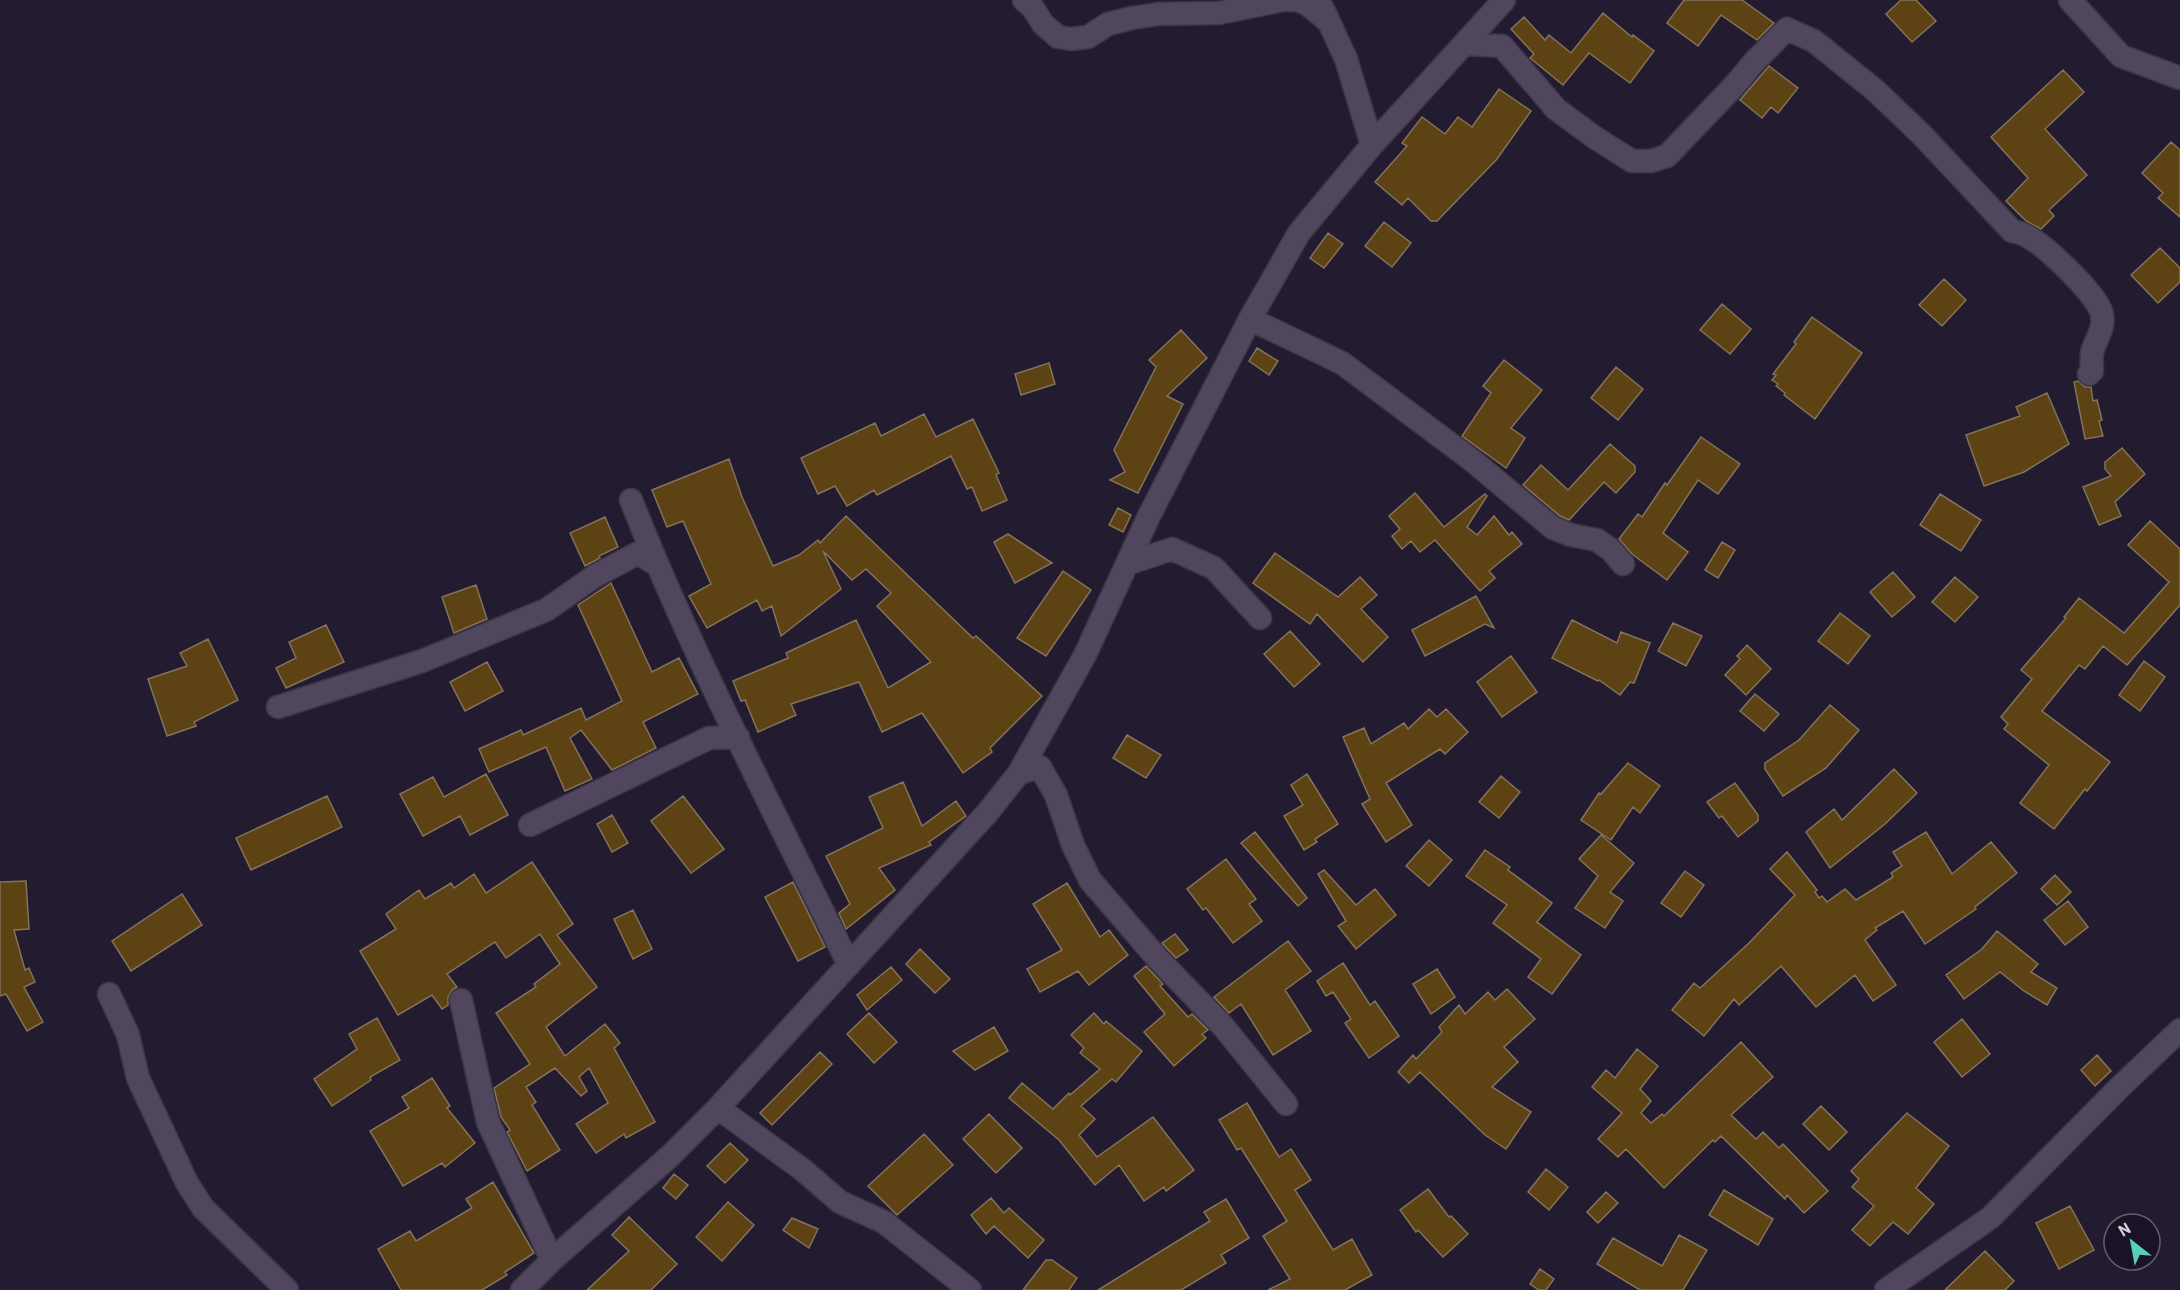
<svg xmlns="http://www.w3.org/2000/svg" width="2180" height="1290" font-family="Barlow,sans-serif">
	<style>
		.building { fill: #5d4214; stroke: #83735c; stroke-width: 1.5 }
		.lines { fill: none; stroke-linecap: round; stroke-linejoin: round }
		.minor-casing { stroke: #3d3647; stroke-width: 25 }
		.minor { stroke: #50475e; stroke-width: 22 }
	</style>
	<rect width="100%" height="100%" fill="#231b2f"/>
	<path class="building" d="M1684,0H1742L1774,23L1757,40L1721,15L1698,46L1667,23Z
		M1901,0H1916L1936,21L1912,42L1886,14Z
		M1603,13L1632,37L1633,35L1654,51L1630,83L1589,53L1563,85L1530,58L1534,54L1511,29L1524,17L1545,40L1549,35L1571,53Z
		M1769,66L1798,88L1778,113L1771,107L1762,118L1740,100Z
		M2063,70L2084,92L2045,129L2087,175L2049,210L2054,216L2041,229L2026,221L2006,201L2028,178L1991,137Z
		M1499,89L1531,111L1497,159L1437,221H1431L1408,198L1402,205L1375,182L1407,146L1402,143L1422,117L1445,134L1458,117L1472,127Z
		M2171,142L2180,150V217L2158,198L2163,193L2142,173Z
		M1384,222L1411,243L1392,267L1365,246Z
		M1328,233L1343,244L1324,268L1310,258Z
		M2160,248L2180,268V282L2158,303L2131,275Z
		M1944,279L1966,300L1942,326L1919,305Z
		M1722,304L1751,329L1730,354L1700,330Z
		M1812,317L1862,353L1815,419L1784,395L1785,393L1776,386L1778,384L1772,380L1776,375L1773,374L1796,344L1794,342Z
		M1181,330L1207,358L1167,396L1183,404L1138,493L1110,480L1125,472L1114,450L1156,367L1149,360Z
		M1257,348L1278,361L1269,375L1249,361Z
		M1504,360L1542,390L1511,428L1525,438L1506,468L1462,436L1491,393L1483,386Z
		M1049,363L1055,384L1021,395L1015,374Z
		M1616,367L1643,389L1618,420L1591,398Z
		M2078,381L2085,387H2091L2093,401L2097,400L2102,420L2099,421L2103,436L2085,439L2074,382Z
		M2047,393L2069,444L2024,472L1984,486L1966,435L2020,416L2016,407Z
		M924,414L936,437L973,419L999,473L996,475L1007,500L982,511L972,487L967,489L951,456L877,495L874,490L847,506L835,486L818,494L801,458L875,423L881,436Z
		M1701,437L1740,464L1718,494L1698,480L1663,533L1688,552L1667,580L1632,554L1619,539L1638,514L1642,517L1665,483L1667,485Z
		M1610,444L1635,466V472L1616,493L1604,482L1569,520L1560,516L1523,485L1541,465L1568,490Z
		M2122,448L2145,474L2115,502L2121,516L2099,525L2083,487L2111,476L2105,469V462Z
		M729,459L742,497L773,566L799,555L818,540L820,543L846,516L973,638L976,636L1042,696L990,748L992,752L963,773L922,713L882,732L859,682L791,704L796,715L758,732L745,700L741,701L733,681L788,658L786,653L856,620L888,688L931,662L877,606L891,593L866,569L852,580L823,551L841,589L781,636L772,606L762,611L757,600L707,628L689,596L711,584L683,521L667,527L652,490Z
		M1415,493L1444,527L1485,494L1487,496L1467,527L1477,535L1494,516L1509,535L1512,532L1522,544L1489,571L1495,578L1480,591L1435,540L1420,552L1411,541L1402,549L1392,536L1400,529L1389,516Z
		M1940,494L1981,520L1961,551L1920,525Z
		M1118,508L1131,515L1123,532L1109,525Z
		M605,517L618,547L599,556L600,558L585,566L570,533Z
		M2150,521L2180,549V605L2127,665L2103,646L2085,669L2079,665L2042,711L2110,762L2087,791L2085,789L2054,829L2020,803L2049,765L2004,729L2008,724L2001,717L2032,679L2021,670L2066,618L2064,617L2079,598L2124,633L2169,582L2128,545Z
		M1008,534L1052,563L1015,583L994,542Z
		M1722,542L1735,550L1718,578L1705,570Z
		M1275,553L1338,597L1360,577L1377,595L1361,609L1388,637L1363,662L1317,614L1310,624L1253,583Z
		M1063,571L1091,590L1046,656L1017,638Z
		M1893,572L1915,597L1892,617L1870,592Z
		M1955,577L1978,597L1955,622L1932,602Z
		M611,583L652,672L679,658L698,694L643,722L656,748L612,770L581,730L570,738L592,779L565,791L546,747L489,772L479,749L521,730L523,735L581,708L586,720L622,701L578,605Z
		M476,585L487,619L454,633L442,597Z
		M1476,596L1494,628L1485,624L1425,656L1412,630Z
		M1840,613L1870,636L1848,664L1818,641Z
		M1572,620L1617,643L1621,632L1650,643L1634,683L1630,682L1620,695L1599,680L1598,681L1552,658Z
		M1673,623L1702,636L1686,666L1658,651Z
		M326,625L344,662L286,688L276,668L296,658L289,642Z
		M1290,631L1320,664L1294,687L1264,654Z
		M208,639L238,700L194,722L196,726L167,736L148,679L187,666L180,653Z
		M1747,645L1771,669L1746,695L1725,675L1740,659L1737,656Z
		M1511,656L1537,692L1502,717L1477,682Z
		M2144,661L2165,677L2140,711L2119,695Z
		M487,662L503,691L465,711L450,682Z
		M1755,694L1779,714L1764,731L1740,711Z
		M1830,705L1859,730L1826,768L1783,796L1765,769V763L1799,740Z
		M1429,709L1437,717L1446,709L1468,732L1445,754L1440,749L1386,783L1412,825L1386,842L1362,804L1370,799L1343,737L1364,728L1371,744L1404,723L1408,729Z
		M1127,735L1161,755L1146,778L1113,758Z
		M1628,763L1660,786L1640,813L1633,807L1611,840L1581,820L1599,793L1601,794Z
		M1894,769L1917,793L1885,824L1830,868L1806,832L1834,809L1842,820Z
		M486,774L508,815L470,835L460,816L423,836L400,794L433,777L444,797Z
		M1307,774L1338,824L1315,839L1317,842L1304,850L1284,816L1303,805L1291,785Z
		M1501,776L1520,792L1499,818L1479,802Z
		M903,782L922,826L956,801L966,816L929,842L931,845L879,868L895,890L846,929L839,913L850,904L826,856L883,828L869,797Z
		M1735,783L1758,815V821L1738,837L1722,816L1719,818L1707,802Z
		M327,796L342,827L251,870L236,838Z
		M683,796L724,849L691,873L651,821Z
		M612,815L628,843L612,852L597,824Z
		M1255,832L1307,898L1298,906L1241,843Z
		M1926,832L1952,874L1991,842L2017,873L1975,907L1976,909L1925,944L1903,911L1875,928L1877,930L1865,940L1896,985L1873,1001L1855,975L1816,1007L1781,966L1739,1005L1734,999L1704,1036L1672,1010L1694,983L1700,988L1749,943L1795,895L1770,869L1787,852L1817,890L1815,892L1819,898L1822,896L1827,902L1845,889L1856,900L1893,877L1891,873L1902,866L1893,852Z
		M1601,835L1634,863L1610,892L1623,901L1605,928L1575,908L1598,876L1579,859Z
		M1429,840L1452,860L1429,886L1406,866Z
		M1485,850L1510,867L1508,870L1552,903L1537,922L1581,955L1552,994L1528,977L1541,959L1493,923L1507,905L1466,876Z
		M1226,859L1256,899L1249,904L1262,921L1233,943L1206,908L1203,910L1187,889Z
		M532,862L573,924L557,935L597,987L546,1027L565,1056L605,1024L620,1043L614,1048L655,1122L626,1138L624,1134L596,1153L576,1124L608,1103L589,1068L579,1077L587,1091L581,1096L555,1068L526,1087L536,1102L532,1105L560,1150L527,1171L507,1132L510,1130L501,1117L494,1088L530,1064L496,1013L536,987L534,984L560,964L540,934L506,958L495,942L447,974L457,987L452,990L448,997V1005L442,1009L432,995L398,1015L360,951L396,929L386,914L419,890L425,899L451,883L454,888L474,874L486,893Z
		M1324,870L1356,905L1375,889L1396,915L1356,949L1338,926L1346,921L1318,874Z
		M1685,871L1704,885L1681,917L1661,903Z
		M2055,875L2071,892L2057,905L2041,889Z
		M26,881L29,929L14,930L25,970L29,968L35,982L24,987L43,1022L27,1031L6,994L0,996V882Z
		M793,882L825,947L798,961L765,897Z
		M1067,883L1100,937L1109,930L1128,955L1089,985L1078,971L1040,992L1027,969L1062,950L1033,904Z
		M182,894L202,925L131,971L112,941Z
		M2068,901L2088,927L2065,945L2044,920Z
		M633,910L652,949L633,959L614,919Z
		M1997,931L2038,964L2031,972L2057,988L2047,1005L2024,991L2000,972L1964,999L1946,975L1982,949Z
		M1175,934L1188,950L1176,958L1162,943Z
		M1288,941L1311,971L1285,990L1311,1031L1273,1055L1241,1004L1229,1013L1214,997Z
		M920,949L950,979L935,993L906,964Z
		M1343,963L1370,1005L1375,1001L1399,1036L1369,1058L1345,1023L1351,1019L1333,992L1326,996L1317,981Z
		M1146,966L1163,984L1160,986L1188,1017L1192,1014L1208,1030L1202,1034L1206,1038L1174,1066L1144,1032L1165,1014L1134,976Z
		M891,967L902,980L867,1010L857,995Z
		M1437,969L1455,997L1431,1014L1413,984Z
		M1507,989L1535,1019L1504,1047L1518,1062L1492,1087L1531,1112L1506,1149L1485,1135L1420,1072L1409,1083L1398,1072L1413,1055L1416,1059L1442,1032L1439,1027L1459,1005L1465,1014L1488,992L1495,1000Z
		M869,1013L897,1042L874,1063L847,1034Z
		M1094,1013L1104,1024L1106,1021L1142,1051L1116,1082L1112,1079L1081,1106L1095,1119L1079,1135L1097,1157L1153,1117L1194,1170L1166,1191L1164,1187L1144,1201L1119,1165L1095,1185L1059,1140L1009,1098L1022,1083L1053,1109L1069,1093L1070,1095L1100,1069L1080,1053L1084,1048L1071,1035Z
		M377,1018L400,1060L370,1077L371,1080L332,1106L314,1079L357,1049L349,1034Z
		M1962,1019L1990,1054L1962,1077L1934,1042Z
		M994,1027L1008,1051L975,1070L953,1051Z
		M1741,1042L1773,1077L1731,1115L1756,1139L1763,1132L1779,1148L1783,1144L1828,1191L1804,1213L1787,1195L1785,1199L1721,1136L1715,1142L1713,1140L1664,1188L1626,1149L1618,1157L1598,1139L1622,1113L1592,1087L1606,1070L1615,1078L1637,1049L1658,1066L1640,1089L1651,1101L1641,1113L1651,1123L1662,1114L1664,1116Z
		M820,1052L832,1064L772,1125L760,1113Z
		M2097,1055L2111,1071L2095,1086L2081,1070Z
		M432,1078L450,1106L447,1108L475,1143L445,1167L442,1163L403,1186L370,1131L409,1108L402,1097Z
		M1247,1103L1279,1157L1291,1149L1311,1180L1295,1190L1333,1250L1352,1239L1372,1275L1345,1290H1268L1290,1279L1263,1236L1287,1221L1241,1148L1237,1150L1219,1120Z
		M1821,1106L1847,1132L1829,1150L1803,1124Z
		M1907,1113L1949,1146L1916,1188L1934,1204L1908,1234L1893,1222L1870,1246L1852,1230L1874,1206L1852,1187L1859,1179L1851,1171Z
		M989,1114L1022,1148L996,1173L963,1139Z
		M924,1134L953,1165L897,1215L868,1186Z
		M730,1143L748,1160L725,1183L707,1166Z
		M1546,1169L1568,1187L1549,1210L1528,1192Z
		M674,1174L688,1185L676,1199L663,1188Z
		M493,1182L534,1253L505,1272L507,1275L482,1290H401L378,1249L410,1231L416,1241L472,1208L466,1199Z
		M1428,1189L1449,1217L1451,1216L1468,1234L1443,1257L1418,1230L1416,1232L1400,1210Z
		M1724,1190L1773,1219L1758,1245L1709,1215Z
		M1606,1192L1618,1203L1598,1223L1587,1212Z
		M991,1198L1004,1213L1009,1208L1044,1240L1028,1258L994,1226L986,1234L971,1215Z
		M1226,1199L1249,1238L1221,1255L1226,1263L1181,1290H1098L1210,1221L1204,1212Z
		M728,1202L754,1225L722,1261L696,1237Z
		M2070,1206L2094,1250L2059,1269L2036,1223Z
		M629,1217L677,1264L651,1290H587L629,1251L612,1235Z
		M792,1218L818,1229L809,1248L783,1230Z
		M1679,1235L1707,1250L1683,1290H1640L1597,1264L1613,1238L1662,1266Z
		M1985,1251L2014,1281L2005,1290H1945Z
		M1046,1260H1052L1077,1278L1069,1290H1023Z
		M1540,1269L1554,1279L1546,1290H1539L1530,1284Z"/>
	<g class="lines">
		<g class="minor-casing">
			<path id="minor" d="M1024,0L1033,8L1043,24L1058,37L1071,39L1088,37L1108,24L1132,18L1158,14L1219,13L1283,0H1297L1307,4L1328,21
				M2070,0L2121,56L2180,78
				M1323,9L1346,59L1372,145
				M1465,44L1502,46L1556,109L1594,137L1632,161H1651L1667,156L1734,86L1755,61L1787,29L1814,41L1876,91L1922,135L2012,231C2016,232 2022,233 2025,235C2044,244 2097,294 2102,314C2105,330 2095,339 2092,353C2091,359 2092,365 2092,371L2089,374
				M1250,319L1342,363L1473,461L1553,528L1571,535L1597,540L1611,550L1623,564
				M631,500C694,659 774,811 849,965
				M1127,564L1172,549L1214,568L1260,618
				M278,707L422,661L546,610L595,576L638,553L656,564
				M1019,773L1040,767L1056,795L1073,845L1090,880L1158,959L1222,1025L1286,1104
				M530,825L709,738L738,737
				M109,994L128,1035L138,1078L187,1183L203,1208L287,1290
				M461,1000L488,1122L552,1260
				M718,1108L803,1170L840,1202L884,1222L970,1290
				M522,1290L552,1260L670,1156L718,1108L988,812L1019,773L1085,655L1148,518L1250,319L1299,233L1372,145L1504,0
				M1886,1290L1990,1218L2119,1088L2180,1030"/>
		</g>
		<use href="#minor" class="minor"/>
	</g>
	<g transform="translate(2132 1242) rotate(329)"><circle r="28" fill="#1a1225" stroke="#655e6f" stroke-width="1.5"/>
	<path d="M0-4.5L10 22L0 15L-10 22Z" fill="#5acebd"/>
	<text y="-9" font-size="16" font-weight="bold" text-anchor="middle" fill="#d6d0de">N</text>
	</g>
</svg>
